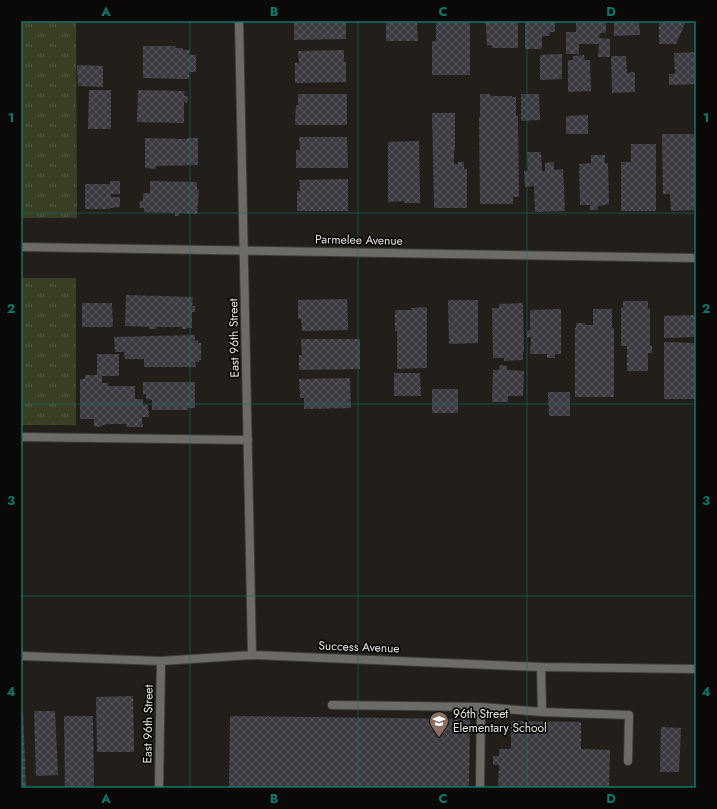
<svg xmlns="http://www.w3.org/2000/svg" width="717" height="809" font-family="Jost,sans-serif">
	<style>
		.grass { fill: url(#grass-tufts) }
		.building { fill: url(#building-cross-hatch) }
		.lines { fill: none; stroke-linecap: round; stroke-linejoin: round }
		.service-casing { stroke: #3d3b36; stroke-width: 10 }
		.minor-casing { stroke: #3d3b36; stroke-width: 10 }
		.service { stroke: #6c6b68; stroke-width: 8 }
		.minor { stroke: #6c6b68; stroke-width: 8 }
		.grid { fill: none; stroke: #0f766e; stroke-width: 1; stroke-opacity: 0.55 }
		.labels { text-anchor: middle; dominant-baseline: central; stroke-width: 3.5; stroke-linejoin: round; paint-order: stroke }
		.street-label { font-size: 12px; fill: #e6e4e1; stroke: #0a0907 }
		.poi-label { font-size: 12px; fill: #e6e4e1; stroke: #0a0907; text-anchor: start }
		.neatline { fill: none; stroke: #0f766e; stroke-width: 1.5 }
		.grid-label { font-size: 13px; text-anchor: middle; font-weight: bold; fill: #0f766e }
	</style>
	<defs>
		<pattern id="grass-tufts" width="24" height="20" patternUnits="userSpaceOnUse"><rect width="24" height="20" fill="#3a3f24"/><path d="M3 7l-1-3M5 7V3M7 7l1-3M15 17l-1-3M17 17v-4M19 17l1-3" fill="none" stroke="#565b44"/></pattern>
		<pattern id="building-cross-hatch" width="8" height="8" patternUnits="userSpaceOnUse"><rect width="8" height="8" fill="#3c3b41"/><path d="M0 0l8 8M0 8l8-8" fill="none" stroke="#58575c"/></pattern>
	</defs>
	<rect width="100%" height="100%" fill="#221f1a"/>
	<path class="grass" d="M21,21H76L77,218H21Z
		M21,278H76V425H21Z"/>
	<path class="building" d="M294,21H346V39L294,40Z
		M386,21H417L418,41H386Z
		M436,21H470V75H432V41H436Z
		M485,21H518V48H492V45L487,46L486,24H485Z
		M525,21H555V32H550L549,36H542V49H525Z
		M576,21H606V33H600L599,38L610,39V57H598L599,44H579V54H566V32H576Z
		M614,21H639L640,35L614,36Z
		M659,21H686L676,44H659Z
		M143,46H176L175,48H183V50H189V55H196V72H189V79L143,78Z
		M344,50V62H346V82L295,83V63H299L298,51Z
		M696,52V84L669,85V74H675L674,53Z
		M562,54V79L540,80V55Z
		M584,55L585,60H590L591,91L568,92V60H573V56Z
		M611,56H626L627,73L635,72V92L612,93Z
		M77,65L103,66V87L78,86Z
		M89,90H111V129H88Z
		M138,90L185,91L184,96H188L187,103L184,102V123L137,122Z
		M298,94H347V125H295L296,105H298Z
		M480,94H490L491,96H512V97H516V116H518L519,197H513V204H480L479,117H480Z
		M521,94H539L540,120L521,121Z
		M432,113H455V150H454V164H458V162H464V169H467V208H434Z
		M588,115V134H566V116Z
		M662,134H695L696,210L671,211L670,194H663Z
		M299,137H347L348,168H296V150H300Z
		M145,138L187,139V138H198V165L156,166V169L145,168Z
		M419,141L420,203H404V201L388,202V142Z
		M631,144H656V211H621V162H631Z
		M527,152H541L542,171H545V163L554,162V170L563,169L565,211L535,212L534,186L525,187L524,171H528Z
		M591,155H605V163H608L609,204H606V205L598,206V210H590V205H580L579,164L591,163Z
		M348,179V211H297V191H300L299,180Z
		M110,181H120V194H111V197H120V207L110,208V209H85V184H110Z
		M150,181L197,182V190L199,189L197,214L179,213V216H175V213L144,212V208H139L140,201H143V193H150Z
		M126,295L193,297L192,306H195V312H192V328H187L186,329H182V327H156V329H149V327L125,326Z
		M347,299L348,330L302,331L301,319H298V300Z
		M448,300H478V343L449,344Z
		M623,301H648V308H650V346H652V353H648V371H627V346H621V307L623,308Z
		M82,303H112L113,327H82Z
		M523,303L524,352H523V360L504,361V358H493L492,308H499V304Z
		M427,307V368L397,369V331H395V310H412L411,308Z
		M561,309V354H555V358H547V354H530L531,337H527V330H530V310Z
		M593,309H612V328H614V397H575V328H576V323H585V325H593Z
		M696,315V337L664,338V316Z
		M195,335V341L198,340V343H201V360H199V362H195L196,367H144V359H125L124,352H115L114,337Z
		M301,339H360V369L299,370V355H302Z
		M664,342L694,343L695,347H696V399H664Z
		M97,354H119V376H102V383H108V386H135V399H143V405H148L149,417H142V424H143V427H126L127,424H106L99,427L94,426V419H80V379H85V375H97Z
		M499,365L507,366V370L524,371L523,396H508V402H492L493,370H499Z
		M394,373H420L421,396H394Z
		M350,378L351,408L304,409V398H300L299,379Z
		M143,382H195V408H188V410H152V400L146,399V394H143Z
		M432,389H458V413H432Z
		M548,392H570V416H549Z
		M133,696L134,752H97L96,697Z
		M21,711H23L26,788H21Z
		M34,711H55L58,775L36,776Z
		M64,716H93L94,788H65Z
		M230,716L470,719L469,788L295,787V788H229Z
		M511,721L581,722V749L610,750L609,788H498L499,765H493V756H499V749H511Z
		M661,727L681,728L679,772H660Z"/>
	<g class="lines">
		<g class="service-casing">
			<path id="service" d="M21,437L248,440
				M541,667L542,712
				M332,705L481,707L542,712L629,715L628,761
				M480,788L481,707"/>
		</g>
		<g class="minor-casing">
			<path id="minor" d="M239,21L252,655
				M21,247L696,258
				M21,656L161,661L252,655L541,667L696,669
				M159,788L161,661"/>
		</g>
		<use href="#service" class="service"/>
		<use href="#minor" class="minor"/>
	</g>
	<path class="grid" d="M190,21V788M358,21V788M527,21V788M21,213H696M21,404H696M21,596H696"/>
	<defs>
		<g id="school-pin" transform="scale(1)"><path d="M0 17L-7.5 6A9.5 9.5 0 1 1 7.5 6Z" fill="#8d6e63" stroke="#0a0907"/><path d="M0-5L7-2L0 1L-7-2ZM-4 1L0 2.5L4 1V4Q0 6-4 4Z" fill="#fff"/></g>
	</defs>
	<g fill-rule="evenodd">
		<use href="#school-pin" x="439" y="721"/>
	</g>
	<g class="labels">
		<g class="street-label">
			<text transform="translate(359 240) rotate(1)">Parmelee Avenue</text>
			<text transform="translate(234 338) rotate(-91)">East 96th Street</text>
			<text transform="translate(359 647) rotate(2)">Success Avenue</text>
			<text transform="translate(148 724) rotate(-89)">East 96th Street</text>
		</g>
		<g class="poi-label">
			<text x="453" y="714">96th Street<tspan x="453" dy="14">Elementary School</tspan></text>
		</g>
	</g>
	<rect width="717" height="809" fill="none" stroke="#0a0907" stroke-width="44"/>
	<rect x="22" y="22" width="673" height="765" class="neatline"/>
	<g class="grid-label">
		<text x="106" y="16">A</text>
		<text x="274" y="16">B</text>
		<text x="443" y="16">C</text>
		<text x="611" y="16">D</text>
		<text x="11" y="122">1</text>
		<text x="706" y="122">1</text>
		<text x="11" y="313">2</text>
		<text x="706" y="313">2</text>
		<text x="11" y="505">3</text>
		<text x="706" y="505">3</text>
		<text x="11" y="696">4</text>
		<text x="706" y="696">4</text>
		<text x="106" y="803">A</text>
		<text x="274" y="803">B</text>
		<text x="443" y="803">C</text>
		<text x="611" y="803">D</text>
	</g>
</svg>
